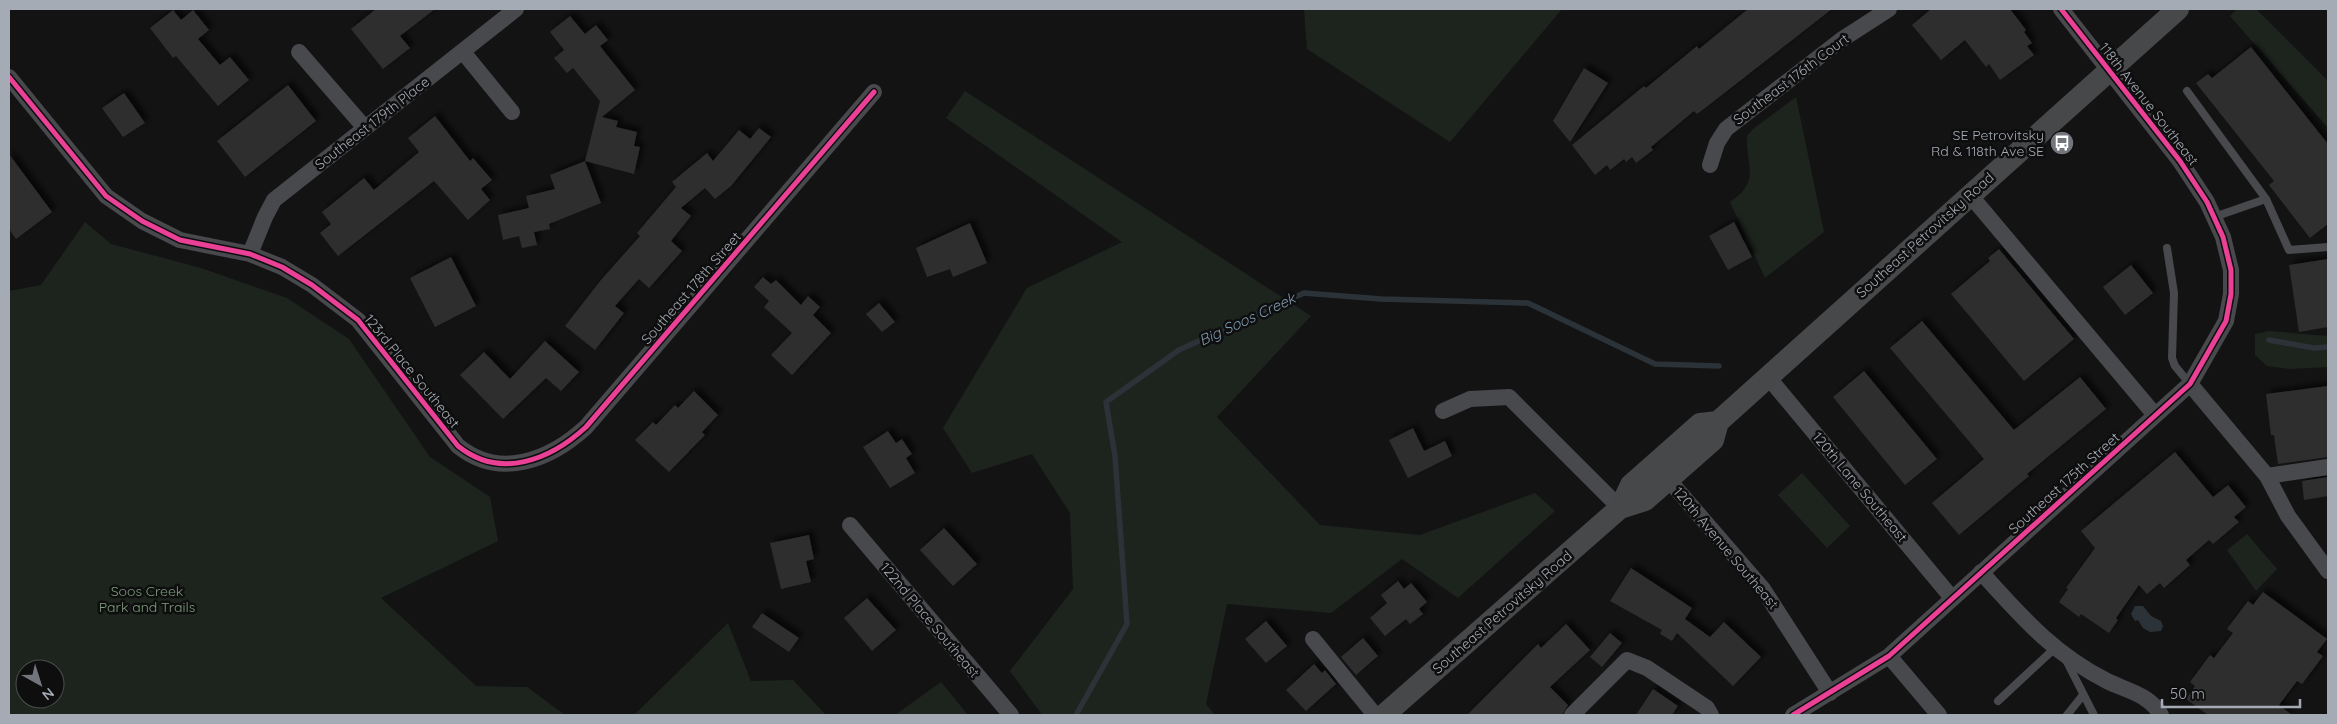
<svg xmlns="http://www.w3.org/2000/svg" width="2337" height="724" font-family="Quicksand,sans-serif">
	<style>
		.green { fill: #1d241e; fill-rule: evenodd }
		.water { fill: #2b3338 }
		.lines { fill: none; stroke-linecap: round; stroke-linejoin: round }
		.stream { stroke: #2b3338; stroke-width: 5.5 }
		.building { fill: #2e2e2f; filter: url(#shadow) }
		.service { stroke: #48494c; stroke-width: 8 }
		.minor { stroke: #48494c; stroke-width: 16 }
		.secondary { stroke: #47484a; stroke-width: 22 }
		.cycleway-casing { stroke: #0e0e0f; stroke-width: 8 }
		.cycleway { stroke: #ea4096; stroke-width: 5 }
		.labels { text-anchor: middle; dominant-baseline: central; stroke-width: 5; stroke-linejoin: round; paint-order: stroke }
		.street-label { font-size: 14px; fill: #a5abb4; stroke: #0e0e0f }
		.poi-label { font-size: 14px; fill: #a5abb4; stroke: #0e0e0f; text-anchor: end }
		.park-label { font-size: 14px; fill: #7e9e7e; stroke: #0e0e0f }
		.water-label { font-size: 15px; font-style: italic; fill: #7e99ad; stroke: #0e0e0f }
	</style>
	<defs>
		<filter id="shadow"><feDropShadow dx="4.5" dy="-4.5" stdDeviation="2.5" flood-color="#0009"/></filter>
	</defs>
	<rect width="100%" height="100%" fill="#131314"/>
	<path class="green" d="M1304,9H1562L1450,142L1307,49Z
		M2237,9H2256L2328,81V128L2230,16Z
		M965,91L1311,316L1217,417L1320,525L1420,535L1535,493L1555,511L1458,598L1402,559L1331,613L1227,604L1206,704L1215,715H1042L1010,671L1073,589L1070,513L1032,454L972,473L943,428L1027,288L1122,242L946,118Z
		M1796,97L1824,232L1765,278L1730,202C1761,181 1746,167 1747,136L1753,129Z
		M85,222L111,244L201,268L287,298L349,339L430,457L490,497L498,541L381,598L476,686L527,687L565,715H9V291L41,285ZM25,669H55V699H25Z
		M2269,331L2328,336V367L2290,369L2267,366L2255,355V334Z
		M1802,473L1850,526L1827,548L1778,495Z
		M2247,534L2277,569L2256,591L2227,550Z
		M728,623L751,681L793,680L826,715H634Z
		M941,682L968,715H895Z"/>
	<path class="water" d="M2135,606H2143L2151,616L2161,621L2163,626L2161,631L2150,632L2143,628L2138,620L2135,621L2131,614Z"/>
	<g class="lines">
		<path class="stream" d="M2269,340L2314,348L2328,347
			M1076,715L1127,624L1115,456L1106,402L1179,350L1304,293L1381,299L1528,303L1655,364L1719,366"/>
	</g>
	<path class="building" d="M376,9H435L400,36L410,48L383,69L351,29Z
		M1748,9H1832L1709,105L1697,114L1694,111L1651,147L1653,150L1636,163L1632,157L1626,162L1624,159L1610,170L1607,165L1595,175L1572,145L1644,86L1646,88L1697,46L1699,49Z
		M1931,9H2010L2026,30L2024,32L2032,43L2027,46L2034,55L2000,80L1989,64L1986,67L1965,40L1941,60L1912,25Z
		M173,10L181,20L193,10L209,30L198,39L220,65L230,57L249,80L218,106L176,56L173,58L150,28Z
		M570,16L585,34L596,25L608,40L600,46L635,90L602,117L618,121L616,127L637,132L634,146L640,147L634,174L585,161L601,203L549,224L550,229L534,232L537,245L522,248L519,236L503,240L498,215L529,208L526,196L555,189L550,175L585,161L600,101L573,68L567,73L554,58L564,50L550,32Z
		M2251,47L2328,144V224L2310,238L2269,185L2274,181L2196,83L2208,74L2212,78Z
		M1584,68L1608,83L1570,142L1553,121Z
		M288,85L316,121L245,177L217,141Z
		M124,93L145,123L123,137L102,108Z
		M435,116L470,161L473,158L492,180L481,189L490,200L468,220L434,181L338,256L320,233L331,224L322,212L364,178L374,190L419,152L408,138Z
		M759,128L771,137L731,186L715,199L705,188L681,208L691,216L671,241L682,251L649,288L639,279L615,306L624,313L595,350L565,326L601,280L640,236L637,233L676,187L672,182L707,153L713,161L739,130L750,139Z
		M9,154L52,212L16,239L9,229Z
		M1734,222L1752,257L1728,270L1709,236Z
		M970,223L987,263L953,277L950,269L927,277L916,248Z
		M1999,249L2074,339L2024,381L1951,294L1990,261L1988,258Z
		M451,257L476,306L435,327L410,278Z
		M2328,259V327L2299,332L2289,265Z
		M2131,265L2153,293L2125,315L2103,287Z
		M763,277L771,284L776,280L801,305L808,296L820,307L813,315L831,333L792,375L771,355L792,333L764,307L769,301L754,287Z
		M879,303L895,322L882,332L866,314Z
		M1922,321L2014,430L2080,377L2106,409L2027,474L2029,476L1959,535L1932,503L1984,459L1890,348Z
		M545,341L579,372L561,391L546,378L503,419L460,375L484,352L510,379Z
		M1864,371L1937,459L1905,485L1833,397Z
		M2328,386V457L2278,464L2274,435H2271L2266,394Z
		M694,391L718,415L702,432L705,435L669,472L635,440L653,422L656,425L675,405L678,408Z
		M1413,428L1424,451L1445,441L1452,456L1408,478L1389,440Z
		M888,431L896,443L902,439L912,454L906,458L915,473L890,488L863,447Z
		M2175,452L2213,497L2228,485L2246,507L2234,517L2239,522L2213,544L2209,540L2186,560L2190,565L2164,588L2160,583L2147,594L2139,585L2116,618L2118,620L2109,633L2081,614L2079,617L2059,602L2068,589L2066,588L2095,548L2081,531Z
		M2328,477V496L2304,500L2302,481Z
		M944,528L977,564L953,586L920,550Z
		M809,535L814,559L806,561L811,582L781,589L770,543Z
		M1631,568L1692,608L1685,619L1710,637L1724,622L1761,657L1733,686L1677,633L1672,641L1660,634L1662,630L1610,601Z
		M1398,581L1404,589L1411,583L1427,602L1419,609L1423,614L1410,624L1406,619L1385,636L1370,618L1387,603L1381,595Z
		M2263,592L2327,639L2317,652L2323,656L2302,684L2297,681L2279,705L2292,715H2208L2186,699L2195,686L2190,682L2210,655L2214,658L2233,633L2227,629L2248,601L2253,605Z
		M867,598L896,630L872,651L844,618Z
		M762,613L799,638L789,652L752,627Z
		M1266,621L1287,646L1266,663L1245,639Z
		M1566,624L1590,650L1550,687L1568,705L1562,715H1467L1538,644L1541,648Z
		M1610,633L1622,643L1602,667L1590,657Z
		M1363,638L1378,656L1356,675L1341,657Z
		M1314,664L1322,673L1325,670L1336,684L1306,711L1286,690Z
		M1653,689L1678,706L1672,715H1636Z"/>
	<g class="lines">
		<path class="service" d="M2187,91L2266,199L2289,250L2328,247
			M2214,217L2266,199
			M2167,248L2174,293L2172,358L2175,366L2190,384
			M2066,660L2094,715
			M1998,701L2055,648
			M2067,715L2083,695"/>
		<path class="minor" d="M299,52L365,128
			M463,52L512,112
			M9,77L106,196L142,221L180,240L250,254L282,267L312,285L358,320L458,446C500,480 550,460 586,427L874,92
			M1710,165L1717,143L1726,129L1841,40L1889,9
			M1970,195L2155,415
			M250,254L265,217L274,200L516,9
			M1768,377L1952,598
			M2190,384L2267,476L2288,516L2328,571
			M1443,411L1470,399L1509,397L1620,508
			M2267,476L2328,467
			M1668,479L1763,589L1830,693
			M850,525L1011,715
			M1981,572C2022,617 2052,653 2107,681C2127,691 2149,694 2161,715
			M1313,639L1375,715
			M1889,656L1939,715
			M1572,715L1627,660L1647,668L1707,708L1711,715
			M1793,715L1889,656L2190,384L2226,321L2231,294V270L2223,237L2207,202L2180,161L2061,9"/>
		<path class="secondary" d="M1620,508L1631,485L1700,424L1718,422
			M1384,715L1620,508L1645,500L1713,440L1718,422L2178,9"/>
		<g class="cycleway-casing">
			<path id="cycleway" d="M9,77L106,196L142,221L180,240L250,254L282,267L312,285L358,320L458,446C500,480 550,460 586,427L874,92
				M1793,715L1889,656L2190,384L2226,321L2231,294V270L2223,237L2207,202L2180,161L2061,9"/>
		</g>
		<use href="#cycleway" class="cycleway"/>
	</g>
	<defs>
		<g id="bus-disc" transform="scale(1.25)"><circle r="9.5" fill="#72767c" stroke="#0e0e0f"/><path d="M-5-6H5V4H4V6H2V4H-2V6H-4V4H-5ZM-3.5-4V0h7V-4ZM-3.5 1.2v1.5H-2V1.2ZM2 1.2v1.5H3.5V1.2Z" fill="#fff"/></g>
	</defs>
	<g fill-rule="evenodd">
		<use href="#bus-disc" x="2062" y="143"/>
	</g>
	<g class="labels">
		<g class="street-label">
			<text transform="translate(1791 79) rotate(-37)">Southeast 176th Court</text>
			<text transform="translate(2149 104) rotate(52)">118th Avenue Southeast</text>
			<text transform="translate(372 123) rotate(-38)">Southeast 179th Place</text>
			<text transform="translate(1925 235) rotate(-42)">Southeast Petrovitsky Road</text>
			<text transform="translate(691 288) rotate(-49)">Southeast 178th Street</text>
			<text transform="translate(412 371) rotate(51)">123rd Place Southeast</text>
			<text transform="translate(2064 483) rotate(-42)">Southeast 175th Street</text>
			<text transform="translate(1860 487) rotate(50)">120th Lane Southeast</text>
			<text transform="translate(1726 548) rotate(50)">120th Avenue Southeast</text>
			<text transform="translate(1502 612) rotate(-41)">Southeast Petrovitsky Road</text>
			<text transform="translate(930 620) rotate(50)">122nd Place Southeast</text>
		</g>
		<g class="poi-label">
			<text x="2044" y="135">SE Petrovitsky<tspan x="2044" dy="16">Rd &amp; 118th Ave SE</tspan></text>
		</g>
		<g class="park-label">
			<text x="147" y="591">Soos Creek<tspan x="147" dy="16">Park and Trails</tspan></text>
		</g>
		<g class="water-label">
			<text transform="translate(1247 319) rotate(-25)">Big Soos Creek</text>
		</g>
	</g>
	<rect width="2337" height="724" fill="none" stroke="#a5abb4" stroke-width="20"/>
	<g transform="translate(40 684) rotate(141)"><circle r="24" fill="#0e0e0f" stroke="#4a4d51"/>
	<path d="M0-4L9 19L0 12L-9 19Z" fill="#72767c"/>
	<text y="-8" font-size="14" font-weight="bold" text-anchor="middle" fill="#a5abb4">N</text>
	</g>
	<path d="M2162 699v8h138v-8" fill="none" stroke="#a5abb4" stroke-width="2.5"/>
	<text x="2170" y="699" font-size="15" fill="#a5abb4" stroke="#0e0e0f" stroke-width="4" paint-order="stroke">50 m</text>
</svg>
